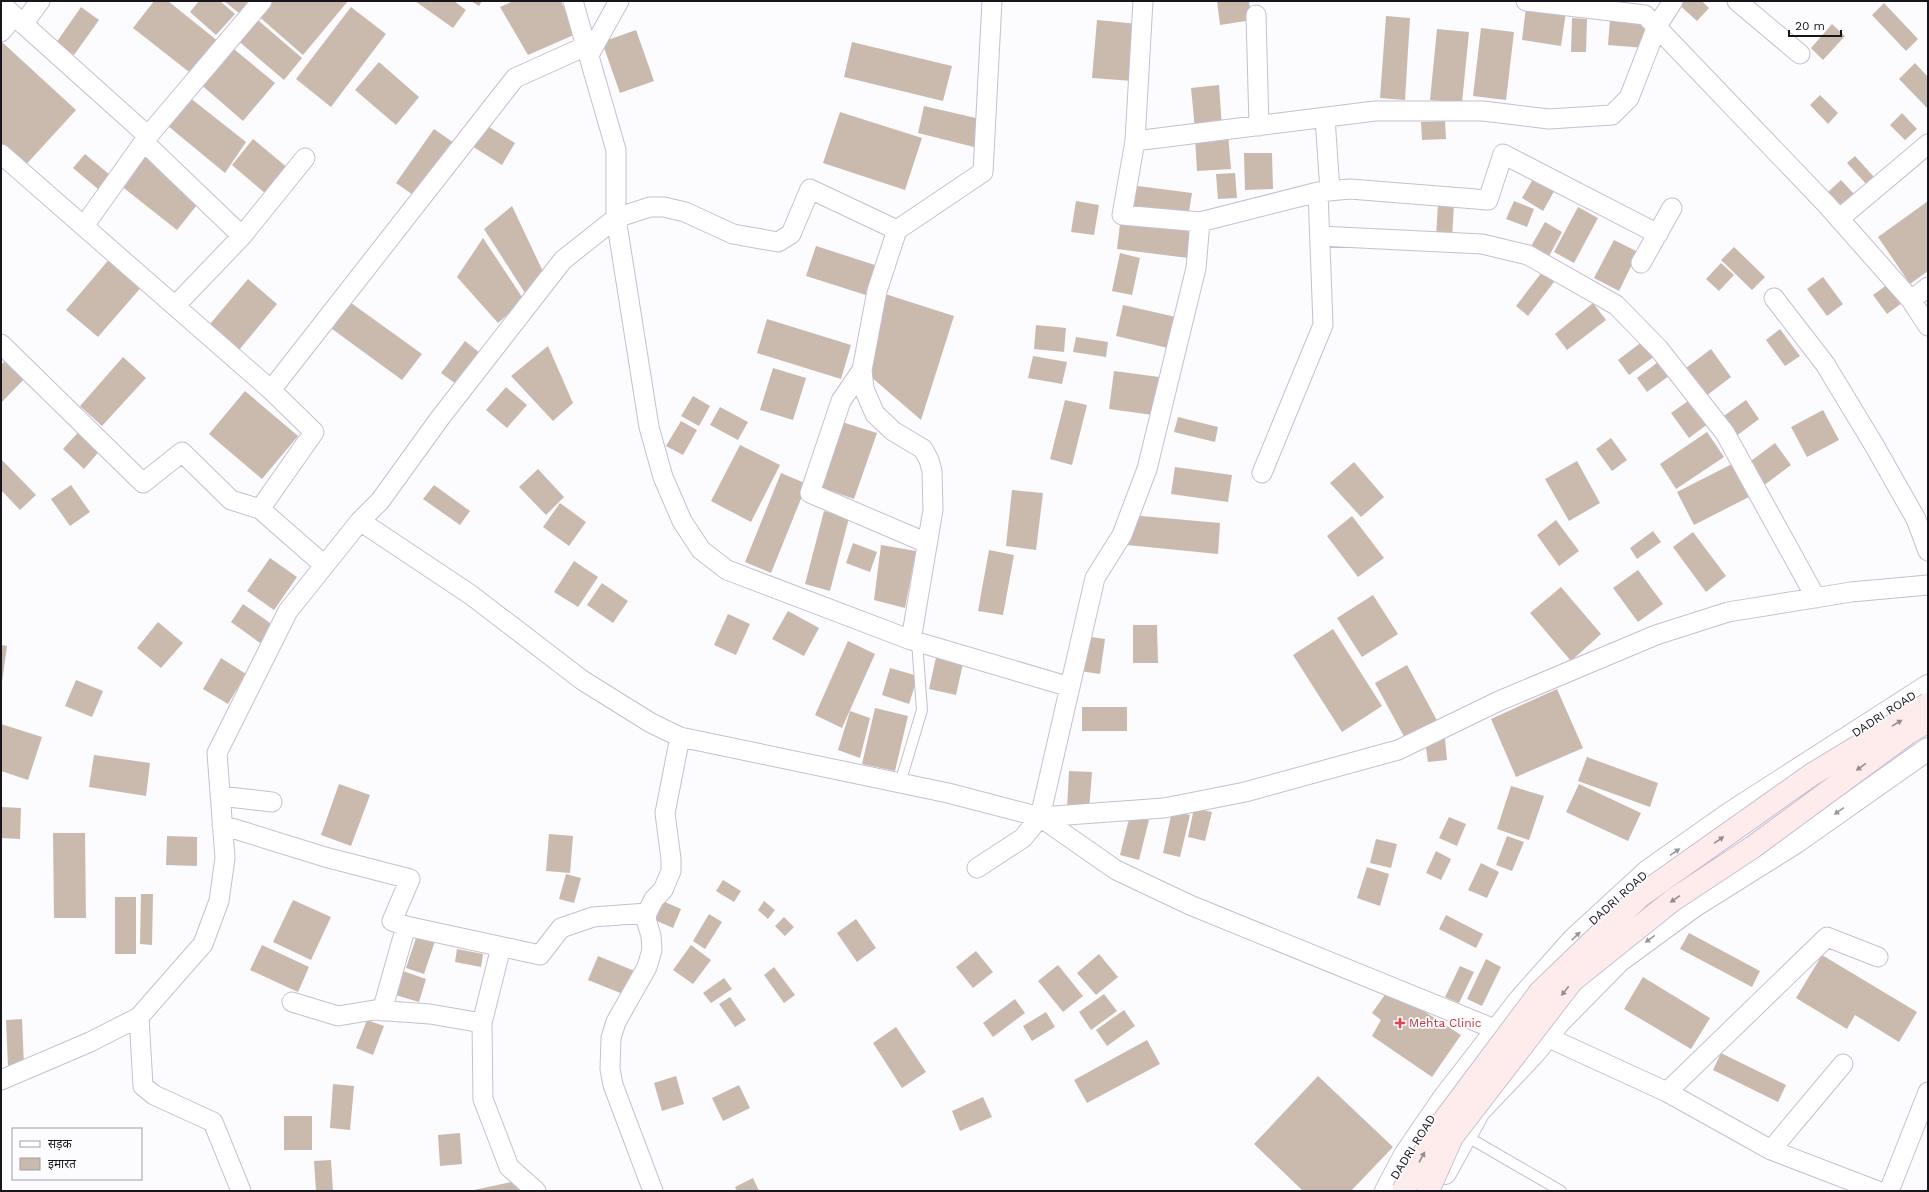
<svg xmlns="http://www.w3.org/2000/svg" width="1929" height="1192" font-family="'Work Sans','Noto Sans Devanagari',sans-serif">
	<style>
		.building { fill: #cabaad }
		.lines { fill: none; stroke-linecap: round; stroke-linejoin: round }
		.service-casing { stroke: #c6bfd1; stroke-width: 12 }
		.minor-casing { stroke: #c6bfd1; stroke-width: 21 }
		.tertiary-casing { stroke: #c6bfd1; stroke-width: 24 }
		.service { stroke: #fff; stroke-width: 10 }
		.minor { stroke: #fff; stroke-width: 19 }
		.tertiary { stroke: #fff; stroke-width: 22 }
		.secondary-bridge-casing { stroke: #c6bfd1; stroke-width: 24; stroke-linecap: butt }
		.secondary-bridge { stroke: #feecec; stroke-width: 22 }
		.oneway { fill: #968c8e }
		.oneway2 { fill: #979699 }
		.health-dot { fill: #e0444e; stroke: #fcfbfe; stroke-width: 1.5 }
		.labels { text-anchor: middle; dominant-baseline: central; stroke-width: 3.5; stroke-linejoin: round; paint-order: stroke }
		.street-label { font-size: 12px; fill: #18161c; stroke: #fcfbfe }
		.health-label { font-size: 12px; fill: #be3a42; stroke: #fcfbfe; text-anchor: start }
	</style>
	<rect width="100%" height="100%" fill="#fcfbfe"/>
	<path class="building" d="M154,1H168L219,42L193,75L133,28Z
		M199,1H220L235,14L216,35L190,12Z
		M224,1H248L239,13Z
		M266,1H348L303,55L256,14Z
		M415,1H454L466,10L453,28Z
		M471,1H482L479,6Z
		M513,1H561L576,34L528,55L500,7Z
		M1217,1H1249L1252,20L1220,25Z
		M1675,1H1702L1709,8L1697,21Z
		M1884,3L1918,39L1906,51L1872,15Z
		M81,7L99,20L74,55L56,43Z
		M351,7L386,34L331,107L296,79Z
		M1526,7L1566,12L1561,46L1522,40Z
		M253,16L302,58L284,80L236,39Z
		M1386,16L1410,18L1405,100L1380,98Z
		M1572,18L1587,19L1586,52H1571Z
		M1610,19L1647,22L1645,48L1608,45Z
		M1097,20L1138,24L1133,81L1092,78Z
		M1832,24L1845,36L1823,60L1811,48Z
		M1481,28L1514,32L1506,100L1473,96Z
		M1437,29L1469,32L1462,103L1430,100Z
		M636,30L654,81L620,93L602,42Z
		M2,42L76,110L22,169L1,150Z
		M852,42L952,66L943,101L844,77Z
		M229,45L275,83L243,121L198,82Z
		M379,62L419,97L396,125L355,90Z
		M1915,63L1928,77V109L1899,79Z
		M1219,85L1222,127L1195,129L1191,88Z
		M1820,95L1838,113L1828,124L1810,105Z
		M189,97L246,142L225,173L168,126Z
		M924,106L980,119L974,147L918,133Z
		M840,112L922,138L905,190L823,163Z
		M1902,113L1917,129L1905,140L1890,125Z
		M1445,121L1446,139L1422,140L1421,122Z
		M481,122L515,143L502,165L467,143Z
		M434,129L454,143L416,197L396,183Z
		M1228,134L1231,169L1197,171L1195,137Z
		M253,139L289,169L267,195L232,165Z
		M1244,153H1272L1273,189L1245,190Z
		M85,154L110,175L98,189L73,168Z
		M144,154L201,200L177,230L120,185Z
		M1855,156L1874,177L1866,184L1847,163Z
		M1235,173L1237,198L1218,199L1216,174Z
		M1536,174L1557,186L1543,211L1522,198Z
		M1841,180L1854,194L1842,206L1828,192Z
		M1130,185L1192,193L1188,218L1127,210Z
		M1076,201L1099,205L1094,235L1071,232Z
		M1514,201L1534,209L1527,227L1506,219Z
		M1928,201V271L1910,284L1878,237Z
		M1438,203L1454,204L1452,239L1436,237Z
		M512,206L547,280L525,293L484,229Z
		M1578,207L1598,218L1574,263L1554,252Z
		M1121,216L1192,225L1188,258L1117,249Z
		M1545,222L1562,232L1548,258L1530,248Z
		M483,238L524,300L498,323L457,277Z
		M1614,240L1638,252L1619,291L1594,278Z
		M816,246L878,266L869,296L806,276Z
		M1734,247L1765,277L1752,290L1721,260Z
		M1120,253L1140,258L1132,295L1112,291Z
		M112,256L144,284L98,337L66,310Z
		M1721,263L1734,275L1719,291L1706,279Z
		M1542,272L1554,282L1528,316L1516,306Z
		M1823,277L1843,304L1827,316L1807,289Z
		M248,279L277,304L235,355L205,330Z
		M1888,284L1902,303L1887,314L1873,295Z
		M882,293L954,316L921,420L870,376Z
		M347,300L422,354L402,380L328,326Z
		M1593,303L1606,320L1567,350L1555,334Z
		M1123,305L1176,317L1168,348L1116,336Z
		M767,319L851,345L841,379L757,353Z
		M1036,325L1066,328L1064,352L1034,349Z
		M1780,329L1800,356L1785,366L1766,340Z
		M1076,337L1108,342L1106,357L1073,352Z
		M465,341L480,353L456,384L441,373Z
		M1643,341L1655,356L1629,375L1618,360Z
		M548,346L573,403L553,421L511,376Z
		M1711,349L1731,377L1706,396L1686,368Z
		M1033,356L1067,362L1062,384L1028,378Z
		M9,357L28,375L1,403V365Z
		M123,357L146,378L102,426L80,406Z
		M1658,362L1669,376L1647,392L1637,378Z
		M773,368L806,378L793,420L760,410Z
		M1114,371L1159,377L1153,415L1109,409Z
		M506,387L527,405L507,428L486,410Z
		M245,391L298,436L262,479L209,434Z
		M693,396L710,406L699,426L681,416Z
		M1691,399L1709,423L1689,438L1671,413Z
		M1065,400L1087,405L1072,465L1050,459Z
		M1746,400L1759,419L1735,437L1721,418Z
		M720,407L748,422L738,440L710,425Z
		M1823,410L1839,440L1807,457L1791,427Z
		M1178,417L1218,427L1215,442L1174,432Z
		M681,421L697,430L683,455L666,446Z
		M842,422L877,433L854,499L820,487Z
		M82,428L103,447L84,469L63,449Z
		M1707,432L1724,457L1676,489L1660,464Z
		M1611,438L1627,460L1612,471L1596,449Z
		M1775,443L1791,465L1763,486L1747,464Z
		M740,445L780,465L751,522L711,501Z
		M1,459L36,495L20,510L1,490Z
		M1577,461L1600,503L1569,521L1545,479Z
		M1354,462L1384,497L1361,517L1330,483Z
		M1732,464L1749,497L1694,525L1677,492Z
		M1175,467L1232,475L1228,502L1171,494Z
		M538,469L564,497L546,515L519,487Z
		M781,473L807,484L771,573L745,562Z
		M71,485L90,512L70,526L51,499Z
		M434,485L470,511L460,525L423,499Z
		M1012,490L1043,493L1036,550L1006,546Z
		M560,503L586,522L569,546L543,527Z
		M824,511L849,518L830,591L805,584Z
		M1130,515L1220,523L1218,554L1127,545Z
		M1352,516L1384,558L1358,577L1327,536Z
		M1556,520L1579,551L1559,566L1537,535Z
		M1653,531L1661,542L1637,559L1630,548Z
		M1693,532L1726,576L1706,592L1673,547Z
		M853,543L877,552L870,572L846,563Z
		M881,545L916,551L905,608L874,600Z
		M989,550L1014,555L1003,615L978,611Z
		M270,558L297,577L274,610L247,591Z
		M574,561L598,577L578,607L554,592Z
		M1638,570L1663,604L1638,622L1613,588Z
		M602,583L628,601L613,623L587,605Z
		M1561,587L1601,634L1571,661L1530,613Z
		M1373,595L1398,634L1362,657L1337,618Z
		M243,604L273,625L260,643L231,622Z
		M788,611L819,628L804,656L772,639Z
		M728,614L750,624L736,655L714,645Z
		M158,622L183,643L161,668L137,648Z
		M1133,625H1157L1158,663H1133Z
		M1333,629L1382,706L1342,732L1293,655Z
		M1084,636L1105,639L1100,674L1079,671Z
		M848,641L875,654L842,728L815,715Z
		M1,645L7,646L2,682L1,681Z
		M937,653L964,659L956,695L929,689Z
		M221,658L246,674L228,704L203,689Z
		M1407,665L1439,724L1407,742L1375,683Z
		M890,668L918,676L909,704L882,695Z
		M76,680L103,691L92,717L65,706Z
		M1557,689L1583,748L1516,777L1491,719Z
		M1082,707H1127V731H1082Z
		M875,708L908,716L895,771L862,764Z
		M850,711L870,718L860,758L838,750Z
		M1,724L42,737L28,780L1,771Z
		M1445,739L1447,760L1428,762L1425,741Z
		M94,755L150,763L146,796L89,787Z
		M1587,757L1658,783L1650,807L1578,781Z
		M1069,771L1092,772L1089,811L1067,809Z
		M339,784L370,795L351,846L321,835Z
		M1579,784L1641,813L1628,841L1566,812Z
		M1511,786L1544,796L1529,840L1497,829Z
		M1,807L21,808L20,839L1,838Z
		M1194,808L1212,812L1205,841L1188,837Z
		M1172,811L1190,815L1180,857L1163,853Z
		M1130,815L1149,820L1139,860L1120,855Z
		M1449,817L1466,824L1457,846L1439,838Z
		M53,833H85L86,918H54Z
		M549,834L573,836L570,873L546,871Z
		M167,836L197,837V866L166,865Z
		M1507,836L1524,842L1512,871L1496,865Z
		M1376,839L1397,844L1391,868L1370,863Z
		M1436,851L1451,859L1441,880L1426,873Z
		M1481,863L1499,872L1487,898L1468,890Z
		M1367,867L1389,874L1380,906L1357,898Z
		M566,874L581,878L574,903L559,899Z
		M723,880L741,891L734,902L716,891Z
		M141,894H153L152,945L140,944Z
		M115,897H136V954H115Z
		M656,898L681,909L673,928L648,917Z
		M293,900L331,917L311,960L273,942Z
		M764,901L775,910L768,919L758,910Z
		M709,914L722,922L705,949L693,941Z
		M1446,915L1483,934L1476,948L1439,929Z
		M784,917L794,927L785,936L775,926Z
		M856,919L876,948L857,962L837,933Z
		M418,932L436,938L424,974L406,968Z
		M1689,933L1760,971L1752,987L1680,949Z
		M262,945L309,967L298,992L250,970Z
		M691,945L711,960L693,984L673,970Z
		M457,949L483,954L481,967L455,962Z
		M976,951L993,972L973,988L956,967Z
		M1099,954L1118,977L1096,995L1077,973Z
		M1822,955L1917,1012L1899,1042L1855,1015L1847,1029L1796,998Z
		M598,956L637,972L628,996L588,980Z
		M1486,959L1501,967L1482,1006L1467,999Z
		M1058,965L1083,996L1063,1012L1038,981Z
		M1460,966L1474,972L1459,1003L1445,997Z
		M774,967L795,995L784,1003L764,975Z
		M400,970L426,979L419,1002L392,994Z
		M1643,977L1710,1018L1691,1049L1624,1009Z
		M724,978L732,989L711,1003L703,993Z
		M1389,989L1461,1035L1432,1077L1372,1036L1381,1020L1372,1013Z
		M1104,994L1117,1011L1091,1030L1079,1012Z
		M730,997L746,1020L735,1027L719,1004Z
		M1015,999L1025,1013L993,1037L983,1023Z
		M1124,1010L1135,1026L1107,1046L1096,1030Z
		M1046,1012L1055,1027L1032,1041L1023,1026Z
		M22,1019L24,1066L8,1067L6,1020Z
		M367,1020L384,1026L373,1055L356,1048Z
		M896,1027L926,1072L902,1088L873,1043Z
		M1147,1040L1160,1064L1087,1103L1074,1080Z
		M1721,1053L1786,1085L1778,1102L1713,1070Z
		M676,1076L684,1104L662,1111L654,1083Z
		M1318,1076L1393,1147L1351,1191H1303L1254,1144Z
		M333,1084L354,1086L350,1130L330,1128Z
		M739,1085L750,1108L723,1121L712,1098Z
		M983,1097L992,1117L960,1131L952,1111Z
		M284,1116H312V1150H284Z
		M460,1133L462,1164L440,1166L438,1135Z
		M331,1160L333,1191H316L314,1161Z
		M753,1178L759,1191H737L735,1187Z
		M521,1180L523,1191H474V1190Z"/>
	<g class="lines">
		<g class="service-casing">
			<path id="service" d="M900,783L922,710L917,641
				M1466,1136L1561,1191"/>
		</g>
		<g class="minor-casing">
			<path id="minor" d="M573,1L616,150V218L649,427L663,477L682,521L701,550L727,570L911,640L1070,687
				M1143,1L1135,141L1122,215L1200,222
				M1526,1L1645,15L1827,205L1911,300L1928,326
				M1737,1L1800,54
				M1,4L148,136
				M1256,15L1259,126
				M23,24L40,1
				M1,32L14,16
				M589,55L619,1
				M1325,118L1330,191
				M1135,141L1375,111H1483L1549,119L1612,115L1629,98L1657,26L1673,1
				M144,142L242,236
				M1,154L271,390
				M1839,219L1928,144
				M84,226L148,136L262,1
				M1320,236L1482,244L1528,255L1616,305L1659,349L1725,433L1816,598
				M1641,263L1672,208
				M1774,298L1825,364L1874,445L1916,519L1928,551
				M1911,300L1928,287
				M175,306L242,236L305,158
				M1,344L143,483L182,452L231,500L260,509
				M862,370L841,401L810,493L927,543
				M1262,473L1323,325L1318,192
				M360,521L471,595L582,680L651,723L680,737L948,793L1040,817L1116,870L1190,905L1497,1030L1510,1038
				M324,565L260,509L314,432L271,390L515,78L586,46
				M911,640L933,510L932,471L929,460L923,449L893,431L875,414L864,389L862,370L877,291L897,230L983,172L992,1
				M220,796L272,802
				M1040,817L1164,808L1245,792L1398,750L1499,701L1656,635L1728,612L1851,592L1928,585
				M222,825L325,857L410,879L392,921L406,926
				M977,868L1023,838L1040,817L1095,578L1122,535L1147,469L1196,268L1200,222L1318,192L1350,189L1488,200L1503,154L1658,234
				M501,947L482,1023L483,1099L509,1167L536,1191
				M292,1002L338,1016L374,1010L430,1014L482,1023
				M382,1011L406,926L540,955L561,928L593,917L647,913
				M139,1017L143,1086L154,1095L213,1122L241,1191
				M1547,1037L1667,1092L1771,1150L1878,1191
				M1,1080L90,1042L139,1017L203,944L219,901L225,858L217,753L288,611L360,521L380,501L440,418L563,260L616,218L650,207H664L685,212L733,234L778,242L791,234L810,189L897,230
				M1667,1092L1827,937L1878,957
				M1771,1150L1843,1064
				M653,1191L613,1085L610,1069L611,1038L616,1022L647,967L652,950L651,936L646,919L647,913L654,899L663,890L671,871V859L665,813L680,737
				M1889,1191L1928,1092"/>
		</g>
		<g class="tertiary-casing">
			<path id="tertiary" d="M1445,1173L1479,1111L1534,1053L1559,1022L1619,961L1694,906L1796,842L1928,749
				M1386,1191L1405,1155L1444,1098L1519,1001L1574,939L1648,871L1732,812L1928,686"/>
		</g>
		<use href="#service" class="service"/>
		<use href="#minor" class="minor"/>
		<use href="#tertiary" class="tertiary"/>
		<g class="secondary-bridge-casing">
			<path id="secondary-bridge" d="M1403,1191L1439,1127L1540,992L1640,896L1811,775L1928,704
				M1428,1191L1452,1137L1572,981L1673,900L1753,847L1908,733L1925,723"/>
		</g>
		<use href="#secondary-bridge" class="secondary-bridge"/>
	</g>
	<defs><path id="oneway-solid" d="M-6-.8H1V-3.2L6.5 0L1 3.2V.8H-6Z"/></defs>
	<g class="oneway">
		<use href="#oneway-solid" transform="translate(1897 723) rotate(-31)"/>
		<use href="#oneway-solid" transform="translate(1861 767) rotate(144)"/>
		<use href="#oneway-solid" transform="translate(1719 840) rotate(-35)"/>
		<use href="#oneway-solid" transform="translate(1675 899) rotate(145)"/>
		<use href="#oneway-solid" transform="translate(1565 991) rotate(128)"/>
		<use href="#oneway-solid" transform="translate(1422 1157) rotate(-61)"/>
	</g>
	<g class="oneway2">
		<use href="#oneway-solid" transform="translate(1839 811) rotate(145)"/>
		<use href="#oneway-solid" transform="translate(1675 852) rotate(-35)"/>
		<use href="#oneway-solid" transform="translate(1576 936) rotate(-44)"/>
		<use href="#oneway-solid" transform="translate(1650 939) rotate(144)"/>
	</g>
	<path class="health-dot" d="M1398 1017h4v4h4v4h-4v4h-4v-4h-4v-4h4z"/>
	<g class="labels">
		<g class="street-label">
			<text transform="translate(1884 714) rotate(-33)">DADRI ROAD</text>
			<text transform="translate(1618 898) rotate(-42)">DADRI ROAD</text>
			<text transform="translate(1413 1147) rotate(-58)">DADRI ROAD</text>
		</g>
		<g class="health-label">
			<text x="1409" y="1023">Mehta Clinic</text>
		</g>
	</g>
	<rect width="1929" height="1192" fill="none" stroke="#18161c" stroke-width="4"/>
	<rect x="12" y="1128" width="130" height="52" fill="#fcfbfe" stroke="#a19fa4"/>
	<rect x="20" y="1141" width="20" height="6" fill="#ffffff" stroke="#a19fa4"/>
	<text x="48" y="1148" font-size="12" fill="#18161c">सड़क</text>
	<rect x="20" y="1158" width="20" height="12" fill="#cabaad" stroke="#a19fa4"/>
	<text x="48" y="1168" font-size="12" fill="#18161c">इमारत</text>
	<path d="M1789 30v6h52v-6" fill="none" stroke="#18161c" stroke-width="2"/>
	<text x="1795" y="30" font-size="12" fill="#18161c" stroke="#fcfbfe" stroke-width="3" paint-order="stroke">20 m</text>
</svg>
